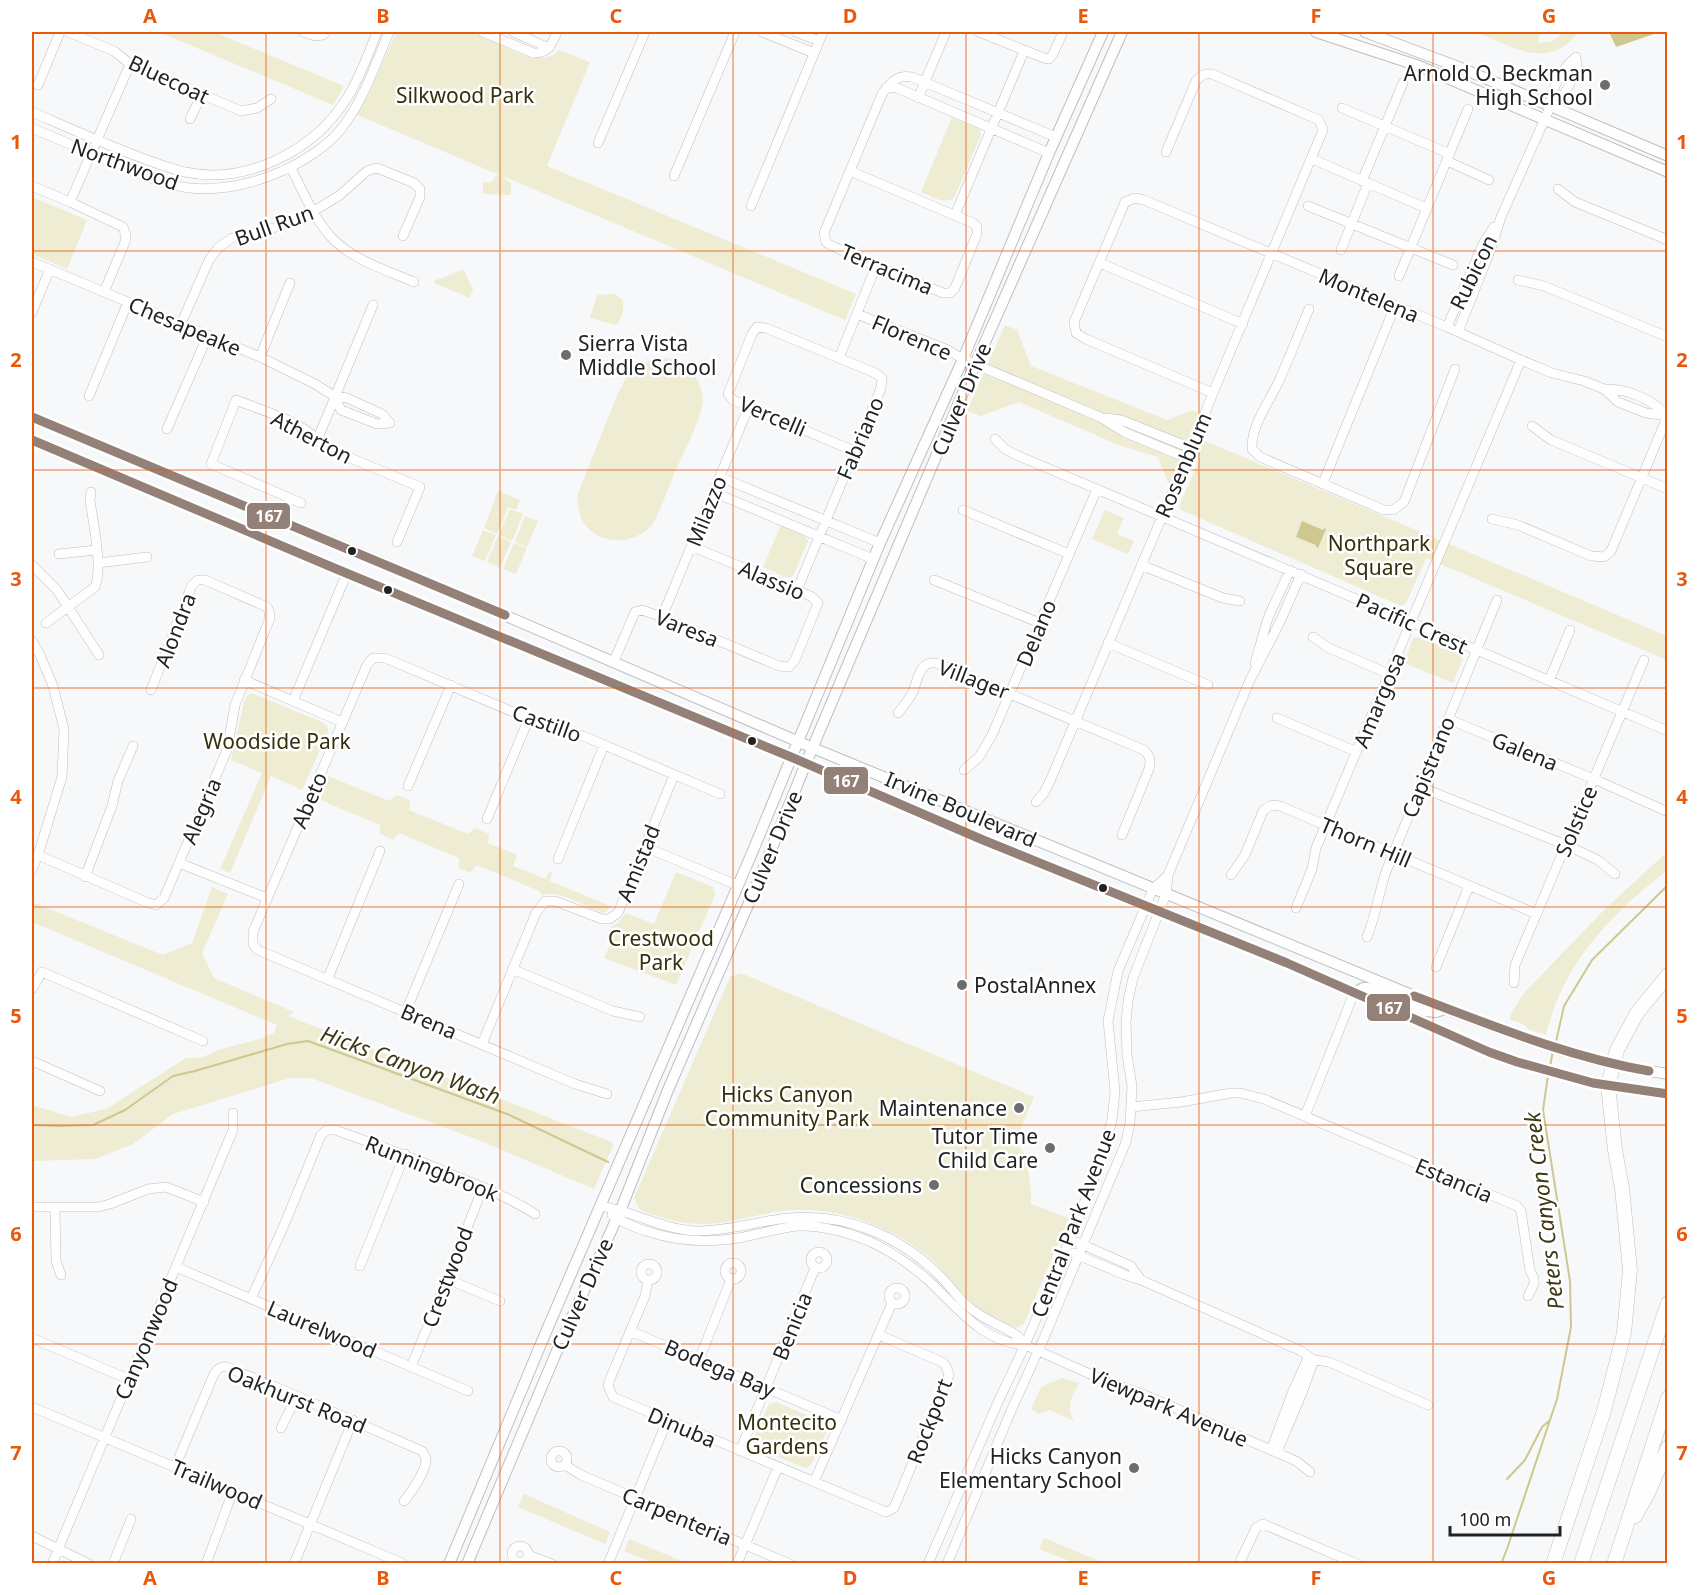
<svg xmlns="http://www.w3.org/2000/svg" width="1699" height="1595" font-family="'Noto Sans',sans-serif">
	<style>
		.green { fill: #eeecd2 }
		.water { fill: #cec890 }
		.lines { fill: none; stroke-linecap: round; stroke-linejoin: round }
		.stream { stroke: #cec890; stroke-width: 2 }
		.minor-casing { stroke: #bdbebf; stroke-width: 10 }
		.major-casing { stroke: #bdbebf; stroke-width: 12 }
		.highway-casing { stroke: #bdbebf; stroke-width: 15 }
		.minor { stroke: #fefefe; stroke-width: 9 }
		.major { stroke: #fefefe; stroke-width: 10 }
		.highway { stroke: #fefefe; stroke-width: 14 }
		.bus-1-casing { stroke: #fff; stroke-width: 14 }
		.bus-1 { stroke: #938177; stroke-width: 9 }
		.grid { fill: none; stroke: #e8590c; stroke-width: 1.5; stroke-opacity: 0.55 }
		.poi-dot { fill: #6c6d6e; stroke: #fff; stroke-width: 2 }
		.bus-dot { fill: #212223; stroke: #fff; stroke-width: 2 }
		.labels { text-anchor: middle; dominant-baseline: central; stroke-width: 5; stroke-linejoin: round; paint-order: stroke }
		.poi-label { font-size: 21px; fill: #212223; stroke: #fff; text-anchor: end }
		.street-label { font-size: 21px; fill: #212223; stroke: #fff }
		.park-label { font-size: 21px; fill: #34300c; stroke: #fff }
		.water-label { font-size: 22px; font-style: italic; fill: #3d3915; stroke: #fff }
		.line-badge { stroke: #fff; stroke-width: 2 }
		.badge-label { font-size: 16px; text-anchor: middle; font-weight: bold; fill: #fff }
		.neatline { fill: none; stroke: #e8590c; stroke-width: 2 }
		.grid-label { font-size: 20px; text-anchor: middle; font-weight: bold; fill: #e8590c }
	</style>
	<rect width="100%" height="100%" fill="#f7f8fa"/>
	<path class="green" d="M159,32H214L344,86L333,105Z
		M396,32C419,31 444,29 467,32C495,35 534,75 559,50L590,62L547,166L856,294L845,320L357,115L369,94Z
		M1476,32H1541L1537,43L1552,41L1565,32H1578C1550,72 1511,46 1476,32Z
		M952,117L977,128L980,130L981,135L954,198C944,205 931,196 921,192Z
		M496,175H500L511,183V195L483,194V182H492Z
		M32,197L87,220L67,269L32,254Z
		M463,269L473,289L470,298L434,283L435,280L443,278Z
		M615,294L623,301V313L617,325L590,318L597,295Z
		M1005,325L1017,330L1031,366L1167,420L1192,410L1200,413L1191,435L1667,636V660L1426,558L1406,603L1401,606L1181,510L1179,506L1201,456L1184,449L1169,485L1158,457L1121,446L1019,402L981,416L967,411Z
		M663,358C669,359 676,360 681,363C694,370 703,386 703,401C702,418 681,458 674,474C669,486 658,517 652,525C635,544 603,546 586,526C579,518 578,506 577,496L618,393L630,371L640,364Z
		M498,491L520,500L516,510L508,507L497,534L484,528Z
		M510,509L523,514L512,541L499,535Z
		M1105,510L1124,518L1117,534L1134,541L1128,554L1092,539Z
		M525,516L538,521L527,547L515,542Z
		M781,525L804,535L808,541L793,576L788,578L763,567Z
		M483,530L496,535L485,561L472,556Z
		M498,536L511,542L500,568L487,562Z
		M514,543L527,548L516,574L503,569Z
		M1420,637L1461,655L1463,658L1453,683L1404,663L1413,638Z
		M250,694H254L322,722L328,727V732L302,790L271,776L230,873L220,869L262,773L231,760L244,702L247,696Z
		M328,776L389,801L397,795L410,800L409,810L468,834L475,828L489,834L488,843L517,855L513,866L546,879L550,871L552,872L550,881L610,906L608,910L603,913L600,912C582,905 561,890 542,895L539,891L477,865L470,873L459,868V858L399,833L393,840L380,834V825L318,799Z
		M1667,852V871C1612,912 1561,966 1546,1035L1530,1030L1521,1023L1510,1020L1511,1014L1524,993L1605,909Z
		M676,872L713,887L715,895L676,985L604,958L615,934L611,927L618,923L626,913L654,924Z
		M212,887L228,894L202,953L214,978L294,1012L288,1016L614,1143L594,1189L481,1141L311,1078H290L173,1114L133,1144L95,1159L32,1161V1105L71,1117L106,1109L186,1058H201L218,1050L256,1040L274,1033L277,1025L32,922V902L163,955L192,943Z
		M741,973L1034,1097L1016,1139C1027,1160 1032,1180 1031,1204L1069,1218L1024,1324L1016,1328C999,1320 983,1313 969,1300C956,1288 946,1272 932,1260C905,1236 870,1220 834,1213C815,1209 794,1209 775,1212C750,1216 727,1224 702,1224C681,1224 660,1218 640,1210L634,1198L730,977Z
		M1062,1378L1079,1383C1072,1397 1065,1406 1074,1421L1050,1410L1040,1414L1031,1409L1041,1387Z
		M776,1402L825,1423L828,1429L811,1465L805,1468L756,1448L753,1440L769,1404Z
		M524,1494L610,1532L605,1544L518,1507Z
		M1044,1538L1104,1563H1075L1039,1549Z
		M629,1539L687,1563H654L624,1551Z"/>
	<path class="water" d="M1609,32H1660L1616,47Z
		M1302,521L1323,530L1324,528L1326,529L1318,548L1316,547V545L1296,537Z"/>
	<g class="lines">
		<path class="stream" d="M1555,1046L1564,1006L1592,960L1668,885
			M1550,1066L1553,1051
			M32,1125L58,1126L93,1125L125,1110L173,1076L195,1071L287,1044L308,1041L507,1114L608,1162
			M1507,1479L1525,1460L1542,1427L1549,1421
			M1501,1564L1507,1549L1557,1399L1571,1327L1570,1281L1543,1110L1548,1075"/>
		<g class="minor-casing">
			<path id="minor" d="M68,32L114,51L130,64L241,111L257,108L271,99
				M303,32L315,36L323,35L326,32
				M483,32L533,53C548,54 552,44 557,32
				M513,32L549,48
				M762,32L814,53
				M796,32L819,41
				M979,32L1044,58L1049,59L1053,54L1063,32
				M38,85L60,32
				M886,88H897L1049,153
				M918,98L946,32
				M1551,105L1563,97L1577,69L1576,57
				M1342,108L1450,154
				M32,112C62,125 93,139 124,151C144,159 164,167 185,172C247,185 314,151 347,98C360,78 368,54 377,32
				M190,119L202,94
				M32,128C58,139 85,151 111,162C136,173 162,184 189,188C220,191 254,184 282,171C301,163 328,146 341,129C364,100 375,65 389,32
				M598,143L645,32
				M1312,159L1426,208
				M1447,161L1489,180
				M291,168C302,189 314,219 331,237C352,260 386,270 414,282
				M850,171L973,223L977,227V234L955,288L950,293H943L876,266L830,245L826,242L824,233L882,94C891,82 897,74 912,77L1056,137
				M674,176L735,32
				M1362,181L1403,83
				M32,186L70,202L123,227L126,236L125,242L104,292
				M1558,189L1575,202L1668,240
				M70,202L130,64
				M751,206L823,32
				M1308,206L1453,265
				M955,215L1024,51
				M1341,250L1368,183
				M32,262L260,357L315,384L334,396L347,398L382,414L390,423
				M1100,263L1243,324
				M1399,276L1468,109
				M1518,280L1544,286L1668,337
				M1309,309C1299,333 1289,359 1278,383C1268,404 1251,426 1252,449L1260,457L1384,510H1393L1404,502L1455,369
				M32,312L50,269
				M857,314L948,350L963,359L1100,417L1124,432L1187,458
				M181,324L209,260L219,247L232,238L277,227L306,216L340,195L367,171L377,168L414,183L420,189V197L403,236
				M1447,327L1483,244L1494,227
				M1458,332L1492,246L1501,217L1551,105C1552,87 1561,69 1576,57
				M260,357L290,283
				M839,358L876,266
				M1604,389C1625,388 1653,399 1667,416
				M1213,393L1086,339L1076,333L1074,322L1125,202L1135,198L1144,200L1447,327L1521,360L1552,373L1584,381L1604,389L1618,402L1646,413L1667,416
				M89,396L128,302
				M334,396L341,410L377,424L390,423
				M1105,418L1121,420L1191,448
				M1532,426L1551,440L1668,489
				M167,429L208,335
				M318,438L373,305
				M995,439L1005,449L1014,454L1668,731
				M720,477L880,543
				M1323,483L1395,306
				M713,492L873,559
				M301,503L211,464L236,400C263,411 308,423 324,447L420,487L397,542
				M963,510L1069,554
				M1492,519L1518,525L1591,556L1604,557L1611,551L1668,415
				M59,554L96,550
				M98,563L147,557
				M32,565L57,590L99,655
				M1141,565L1223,598L1240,601
				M934,580L1040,623
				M797,590L881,388L882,378L875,373L766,328L757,327L752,334L728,394L733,400L854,451
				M662,617L749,406
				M46,623L95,587C103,568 93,522 90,500L91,492
				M1313,637L1329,648L1389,674
				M32,641L40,655L53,686L64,729L62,777L38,855L32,870
				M1108,643L1208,685
				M614,661L635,612L642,610L662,617L779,666L789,667L795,660L818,603L812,597L797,590L691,546
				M1255,663L1268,618L1290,570
				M244,680L342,722
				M1549,681L1570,630
				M293,701L347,573
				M898,713C904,706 909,699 913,692C918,679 919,661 936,663L1144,750C1150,756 1151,760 1149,769L1122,835
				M1277,718L1357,752
				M1448,719L1594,779L1668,812
				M964,770L979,757L992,735L1097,489
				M408,786L451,685
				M1420,787L1566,845L1598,860L1615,874
				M1036,802L1044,793L1050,781L1192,446L1213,393L1323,130L1319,120L1312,117L1212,74C1204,73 1202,75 1196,81L1166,152
				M487,819L529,718
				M645,847L737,885
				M38,855L146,902L156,905L164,898L227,750L235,705L270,618L269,611L267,607L205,580H198L192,585L151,690
				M558,859L604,745
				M179,863L267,898
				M1231,875L1245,855L1263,811C1268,806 1272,804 1280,806L1537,914
				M85,877L112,806L118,781L133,746
				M1296,908L1312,869L1316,848L1321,836L1521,360
				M1367,937C1376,915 1379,891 1387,869L1497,600
				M1436,967L1469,886
				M512,969L613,1011L640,1017
				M328,978L380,851
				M1514,983L1515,965L1644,660
				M32,989L42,972L203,1041
				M406,1011L459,884
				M482,1044L536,913L545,901H555L602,919H609L618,913L674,775
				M32,1061L100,1091
				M607,1094L575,1084L258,950L253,944V932L367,665L373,658H385L551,728L583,736L720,794
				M1131,1107L1181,1102L1231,1093H1240L1264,1099L1517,1206L1521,1211L1530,1271C1538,1282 1533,1285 1528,1296
				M1305,1116L1354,993
				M601,1206C635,1212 663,1230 698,1231C729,1231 758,1221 789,1218C845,1213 898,1235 938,1274C949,1284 957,1298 969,1307C983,1320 1002,1325 1016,1335C1020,1337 1023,1342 1025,1345L1108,1382L1145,1395L1296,1461L1310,1472
				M32,1207H98L110,1204L148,1189L166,1187L204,1202
				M55,1208L56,1261L61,1275
				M612,1215C623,1223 636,1228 649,1232C680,1242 712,1243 744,1237C762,1233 779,1228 797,1226C822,1225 851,1233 873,1243C894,1253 912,1266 929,1281C958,1308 982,1342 1025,1345
				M1077,1242L1131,1266L1141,1280
				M811 1260a8 8 0 1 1 16 0a8 8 0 1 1-16 0Z
				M1073,1253L1125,1275L1141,1280L1301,1351L1314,1360L1329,1362L1428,1405
				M725 1271a8 8 0 1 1 16 0a8 8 0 1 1-16 0Z
				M641 1272a8 8 0 1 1 16 0a8 8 0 1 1-16 0Z
				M360,1266L405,1154
				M176,1267L468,1391
				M447,1279L500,1301
				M648,1280L645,1296L610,1379L608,1386L613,1397L886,1512L894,1508L949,1375L946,1366L942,1362L879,1335
				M889 1296a8 8 0 1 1 16 0a8 8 0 1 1-16 0Z
				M251,1299L285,1223L321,1135L327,1130H335C378,1145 419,1160 460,1178C486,1188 512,1199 535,1214
				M630,1331L842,1420
				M32,1338L128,1379
				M699,1360L731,1279
				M411,1367C436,1307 460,1247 483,1187
				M32,1407L402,1563
				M281,1428L297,1396
				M1271,1450L1293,1391L1308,1358
				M551 1459a8 8 0 1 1 16 0a8 8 0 1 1-16 0Z
				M740,1451L815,1268
				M1277,1452L1302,1393L1314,1360
				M565,1465L581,1475L790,1564
				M175,1467L214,1374C218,1368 221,1366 227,1367L297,1396L422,1451C424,1454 426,1456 426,1461C425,1472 411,1493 404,1501
				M814,1482L892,1303
				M32,1536L89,1564
				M512 1554a8 8 0 1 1 16 0a8 8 0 1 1-16 0Z
				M528,1555L552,1564
				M52,1564L233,1130V1113
				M113,1564L131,1519
				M206,1564L233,1491
				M294,1564L353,1420
				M608,1564L667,1421
				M737,1564L778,1467
				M928,1564L998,1402L1025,1345L1070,1239L1102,1158L1112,1120L1115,1091L1108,1021L1118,971L1153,889L1168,875
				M947,1564L1011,1411L1044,1338L1126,1142L1130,1123L1132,1086L1127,1055L1126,1023L1128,1001L1133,978L1166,894L1168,875L1250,680L1280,622L1301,574
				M1239,1564L1256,1528L1263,1524L1357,1564"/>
		</g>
		<g class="major-casing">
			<path id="major" d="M1316,32L1419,66L1668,172
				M1365,32L1461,68L1668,156
				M32,417L369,557L813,748L1453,1012C1505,1031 1558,1052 1612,1064C1630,1068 1649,1071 1668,1074
				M32,440L334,568L791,757L983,840L1287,963L1489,1052L1517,1062L1593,1083L1668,1094
				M1354,993L1363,988H1368L1426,1011L1436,1012L1445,1009
				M449,1564L543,1339L752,853L880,543L963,359L1049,153L1103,32
				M467,1564L559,1346L621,1209L668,1090L761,875L806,763L971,374L1122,32"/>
		</g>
		<g class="highway-casing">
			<path id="highway" d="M1635,1516L1648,1493L1668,1447
				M1553,1564L1604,1411L1624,1333L1630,1270L1622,1188L1615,1150L1608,1085L1617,1050L1637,1013L1668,975
				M1581,1564L1668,1303
				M1614,1564L1668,1398"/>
		</g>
		<use href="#minor" class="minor"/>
		<use href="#major" class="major"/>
		<use href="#highway" class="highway"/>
		<g class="bus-1-casing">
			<path id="bus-1" d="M32,417L505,615
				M32,440L334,568L791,757L983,840L1287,963L1489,1052L1517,1062L1593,1083L1668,1094
				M1414,996C1491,1025 1568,1057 1649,1071"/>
		</g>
		<use href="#bus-1" class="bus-1"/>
	</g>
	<path class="grid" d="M266,32V1564M500,32V1564M733,32V1564M966,32V1564M1199,32V1564M1433,32V1564M32,251H1668M32,470H1668M32,688H1668M32,907H1668M32,1125H1668M32,1344H1668"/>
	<g class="poi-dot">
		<circle cx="1605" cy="85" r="6"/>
		<circle cx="566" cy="355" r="6"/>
		<circle cx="962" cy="985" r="6"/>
		<circle cx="1019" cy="1108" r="6"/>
		<circle cx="1050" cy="1148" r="6"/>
		<circle cx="934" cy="1185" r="6"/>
		<circle cx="1134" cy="1468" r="6"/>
	</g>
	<g class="bus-dot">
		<circle cx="352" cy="551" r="5"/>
		<circle cx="388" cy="590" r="5"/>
		<circle cx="752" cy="741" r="5"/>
		<circle cx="1103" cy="888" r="5"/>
	</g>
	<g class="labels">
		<g class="poi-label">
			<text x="1593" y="73">Arnold O. Beckman<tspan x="1593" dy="24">High School</tspan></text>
			<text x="578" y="343" text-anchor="start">Sierra Vista<tspan x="578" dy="24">Middle School</tspan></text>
			<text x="974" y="985" text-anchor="start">PostalAnnex</text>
			<text x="1007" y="1108">Maintenance</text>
			<text x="1038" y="1136">Tutor Time<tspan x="1038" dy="24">Child Care</tspan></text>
			<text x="922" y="1185">Concessions</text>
			<text x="1122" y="1456">Hicks Canyon<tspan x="1122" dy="24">Elementary School</tspan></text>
		</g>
		<g class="street-label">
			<text transform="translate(169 79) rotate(25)">Bluecoat</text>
			<text transform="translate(125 164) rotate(20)">Northwood</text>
			<text transform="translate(274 225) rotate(-20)">Bull Run</text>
			<text transform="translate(887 269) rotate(23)">Terracima</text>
			<text transform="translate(1473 272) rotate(-64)">Rubicon</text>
			<text transform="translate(1369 295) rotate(23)">Montelena</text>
			<text transform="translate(185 326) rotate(23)">Chesapeake</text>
			<text transform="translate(912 337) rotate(23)">Florence</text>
			<text transform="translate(961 399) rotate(-67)">Culver Drive</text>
			<text transform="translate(773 416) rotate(23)">Vercelli</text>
			<text transform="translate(312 437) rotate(28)">Atherton</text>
			<text transform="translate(860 438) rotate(-67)">Fabriano</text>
			<text transform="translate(1183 465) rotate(-67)">Rosenblum</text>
			<text transform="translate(706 511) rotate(-68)">Milazzo</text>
			<text transform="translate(772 580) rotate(23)">Alassio</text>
			<text transform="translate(1412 623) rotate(24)">Pacific Crest</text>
			<text transform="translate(687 628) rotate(22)">Varesa</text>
			<text transform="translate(175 630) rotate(-69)">Alondra</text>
			<text transform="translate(1036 633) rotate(-67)">Delano</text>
			<text transform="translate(974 679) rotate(21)">Villager</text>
			<text transform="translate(1379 700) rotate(-67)">Amargosa</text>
			<text transform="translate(547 723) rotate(20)">Castillo</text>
			<text transform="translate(1525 751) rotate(22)">Galena</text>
			<text transform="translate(1428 767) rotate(-68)">Capistrano</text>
			<text transform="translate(309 800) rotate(-67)">Abeto</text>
			<text transform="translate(961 809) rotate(23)">Irvine Boulevard</text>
			<text transform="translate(201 811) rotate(-67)">Alegria</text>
			<text transform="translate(1576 821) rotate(-67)">Solstice</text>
			<text transform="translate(1366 842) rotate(23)">Thorn Hill</text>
			<text transform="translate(772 847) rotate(-67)">Culver Drive</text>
			<text transform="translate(638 863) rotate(-68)">Amistad</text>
			<text transform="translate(429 1021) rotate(23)">Brena</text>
			<text transform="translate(432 1168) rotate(22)">Runningbrook</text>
			<text transform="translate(1454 1180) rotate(23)">Estancia</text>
			<text transform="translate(1073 1223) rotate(-69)">Central Park Avenue</text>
			<text transform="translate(447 1277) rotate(-69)">Crestwood</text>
			<text transform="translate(582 1294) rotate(-66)">Culver Drive</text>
			<text transform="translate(792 1326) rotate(-68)">Benicia</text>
			<text transform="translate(322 1329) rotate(23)">Laurelwood</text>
			<text transform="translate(146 1339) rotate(-67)">Canyonwood</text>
			<text transform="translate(720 1368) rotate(23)">Bodega Bay</text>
			<text transform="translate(297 1399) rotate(22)">Oakhurst Road</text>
			<text transform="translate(1169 1407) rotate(23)">Viewpark Avenue</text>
			<text transform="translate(929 1421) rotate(-69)">Rockport</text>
			<text transform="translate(682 1427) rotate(23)">Dinuba</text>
			<text transform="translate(217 1484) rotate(23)">Trailwood</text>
			<text transform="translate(677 1516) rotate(23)">Carpenteria</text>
		</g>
		<g class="park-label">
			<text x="465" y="95">Silkwood Park</text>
			<text x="1379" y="543">Northpark<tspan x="1379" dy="24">Square</tspan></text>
			<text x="277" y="741">Woodside Park</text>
			<text x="661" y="938">Crestwood<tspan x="661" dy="24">Park</tspan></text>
			<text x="787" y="1094">Hicks Canyon<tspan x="787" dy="24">Community Park</tspan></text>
			<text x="787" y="1422">Montecito<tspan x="787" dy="24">Gardens</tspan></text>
		</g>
		<g class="water-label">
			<text transform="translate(411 1064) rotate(20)">Hicks Canyon Wash</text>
			<text transform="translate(1543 1211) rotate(-97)">Peters Canyon Creek</text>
		</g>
	</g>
	<g class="line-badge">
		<rect x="246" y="502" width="45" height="28" rx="6" fill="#938177"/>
		<rect x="823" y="766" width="46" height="29" rx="6" fill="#938177"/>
		<rect x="1366" y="993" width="45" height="29" rx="6" fill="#938177"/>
	</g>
	<g class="badge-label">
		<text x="269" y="522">167</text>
		<text x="846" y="787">167</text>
		<text x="1389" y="1014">167</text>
	</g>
	<rect width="1699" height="1595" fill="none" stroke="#ffffff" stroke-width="66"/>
	<path d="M1450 1526v9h110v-9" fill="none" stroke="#212223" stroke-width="3"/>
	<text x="1459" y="1526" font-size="18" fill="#212223" stroke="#ffffff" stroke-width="4.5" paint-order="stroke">100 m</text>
	<rect x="33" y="33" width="1633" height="1529" class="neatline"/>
	<g class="grid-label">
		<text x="150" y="23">A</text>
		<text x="383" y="23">B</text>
		<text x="616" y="23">C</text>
		<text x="850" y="23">D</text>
		<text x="1083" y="23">E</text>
		<text x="1316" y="23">F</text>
		<text x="1549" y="23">G</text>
		<text x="16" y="149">1</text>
		<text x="1682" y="149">1</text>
		<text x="16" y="367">2</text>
		<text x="1682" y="367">2</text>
		<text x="16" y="586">3</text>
		<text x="1682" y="586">3</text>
		<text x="16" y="804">4</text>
		<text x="1682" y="804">4</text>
		<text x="16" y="1023">5</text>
		<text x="1682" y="1023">5</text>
		<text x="16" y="1241">6</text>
		<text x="1682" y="1241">6</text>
		<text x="16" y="1460">7</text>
		<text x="1682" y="1460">7</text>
		<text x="150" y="1585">A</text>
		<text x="383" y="1585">B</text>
		<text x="616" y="1585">C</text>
		<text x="850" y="1585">D</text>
		<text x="1083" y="1585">E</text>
		<text x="1316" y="1585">F</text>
		<text x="1549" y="1585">G</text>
	</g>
</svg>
